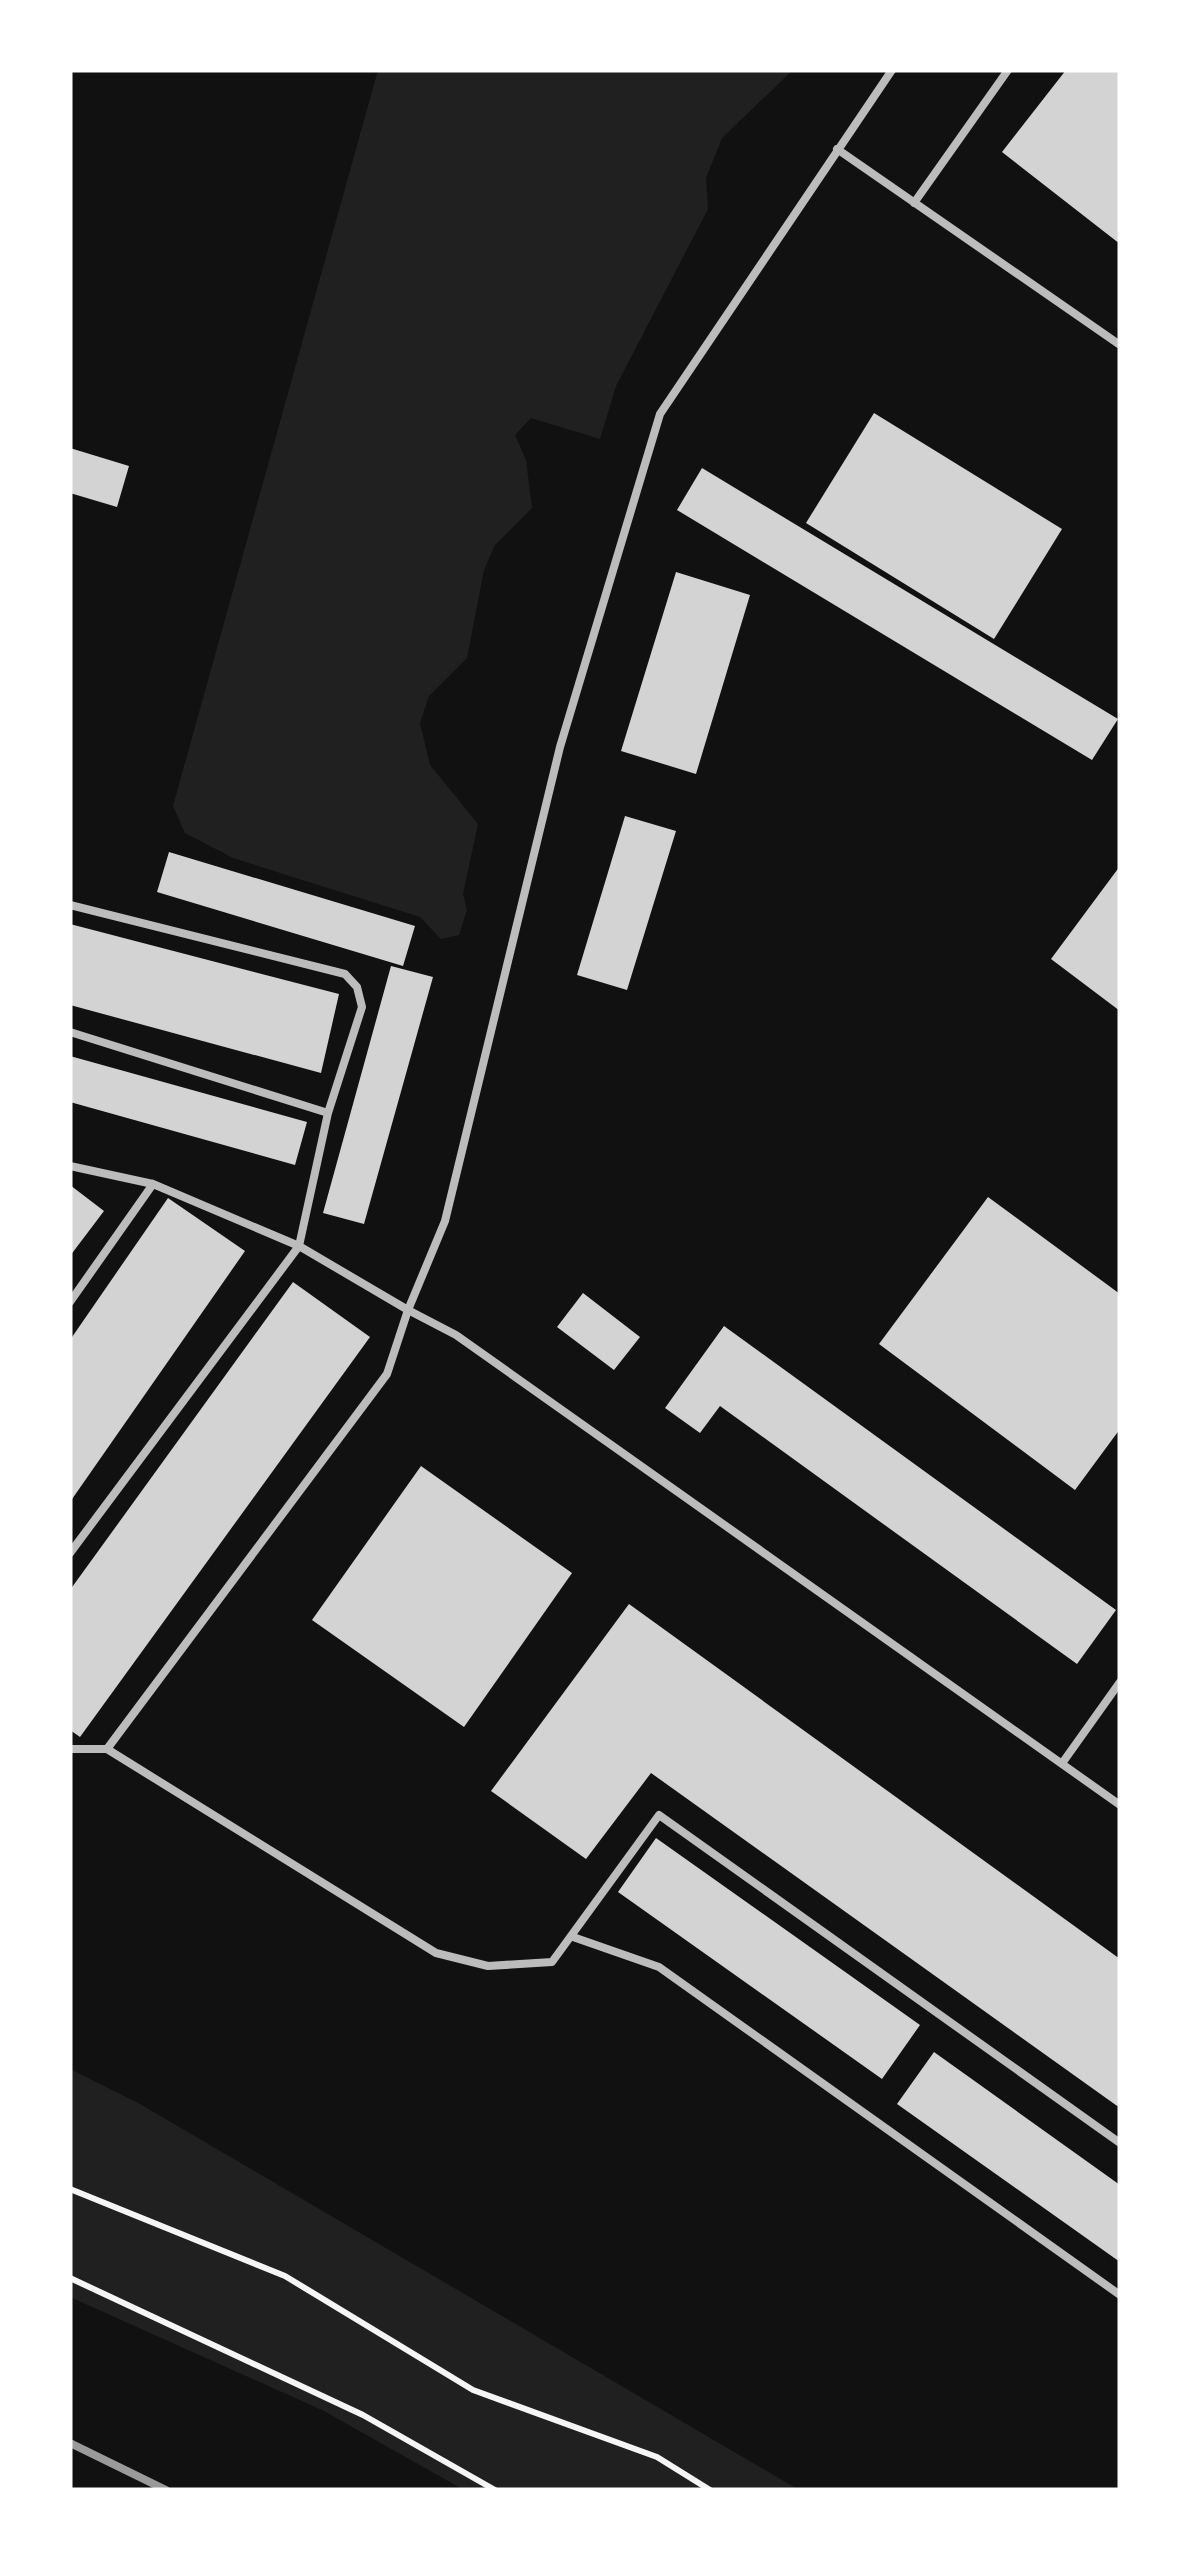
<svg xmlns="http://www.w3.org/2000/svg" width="1190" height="2560" font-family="Barlow,sans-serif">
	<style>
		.green { fill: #202020 }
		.building { fill: #d3d3d3 }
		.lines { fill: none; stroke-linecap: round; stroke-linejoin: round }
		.path { stroke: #f5f5f5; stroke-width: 6 }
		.service { stroke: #bcbcbc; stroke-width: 8 }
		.rail { stroke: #9a9a9a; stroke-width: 8 }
	</style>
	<rect width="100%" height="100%" fill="#111"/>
	<path class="green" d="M378,70H793L722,138L706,178L708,209L616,386L600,439L531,418L515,435L526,460L532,508L495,545L484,570L467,658L429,696L420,723L430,765L478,824L463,894L467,910L459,935L441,939L420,917L233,858L185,833L173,806Z
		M70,2069L140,2104L799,2490H464L324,2411L70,2297Z"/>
	<path class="building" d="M1066,70H1120V244L1002,152Z
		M874,413L1062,529L994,639L806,523Z
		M70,448L129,466L117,507L70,493Z
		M702,468L1118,719L1092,760L677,510Z
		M676,572L750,595L696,774L621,751Z
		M625,816L676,831L627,990L577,975Z
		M169,852L415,926L403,966L157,892Z
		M1120,866V1011L1051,959Z
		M70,924L339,994L321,1073L70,1005Z
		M391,966L433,977L364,1224L323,1213Z
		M70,1056L307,1122L295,1165L70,1102Z
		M70,1185L104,1211L70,1256Z
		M988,1197L1120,1294V1429L1075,1490L879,1344Z
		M168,1198L245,1251L70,1502V1340Z
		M293,1282L370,1337L80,1737L70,1730V1590Z
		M583,1293L640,1337L614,1370L557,1327Z
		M724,1326L1116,1610L1077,1664L720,1406L700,1433L665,1408Z
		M421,1466L572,1573L464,1727L312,1620Z
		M629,1604L1120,1959V2108L651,1773L586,1859L491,1791Z
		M656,1838L920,2025L882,2079L618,1892Z
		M934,2052L1120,2185V2262L897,2104Z"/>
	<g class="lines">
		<path class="path" d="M70,2189L285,2276L473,2390L657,2457L710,2490
			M70,2278L363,2415L495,2490"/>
		<path class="service" d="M892,70L660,414L560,747L445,1221L408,1310L456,1335L1120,1805
			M837,149L1120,345
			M914,203L1008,70
			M70,905L345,974L357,987L362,1007L328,1113L299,1246L70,1553
			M70,1032L328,1113
			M70,1166L153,1184L299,1246L408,1310L387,1374L107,1749L436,1953L488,1966L552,1962L659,1815L1120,2143
			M70,1302L153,1184
			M70,1749H107
			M1063,1762L1120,1682
			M573,1937L659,1967L1120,2295"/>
		<path class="rail" d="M70,2443L166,2490"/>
	</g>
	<rect width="1190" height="2560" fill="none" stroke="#ffffff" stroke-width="145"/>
</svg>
